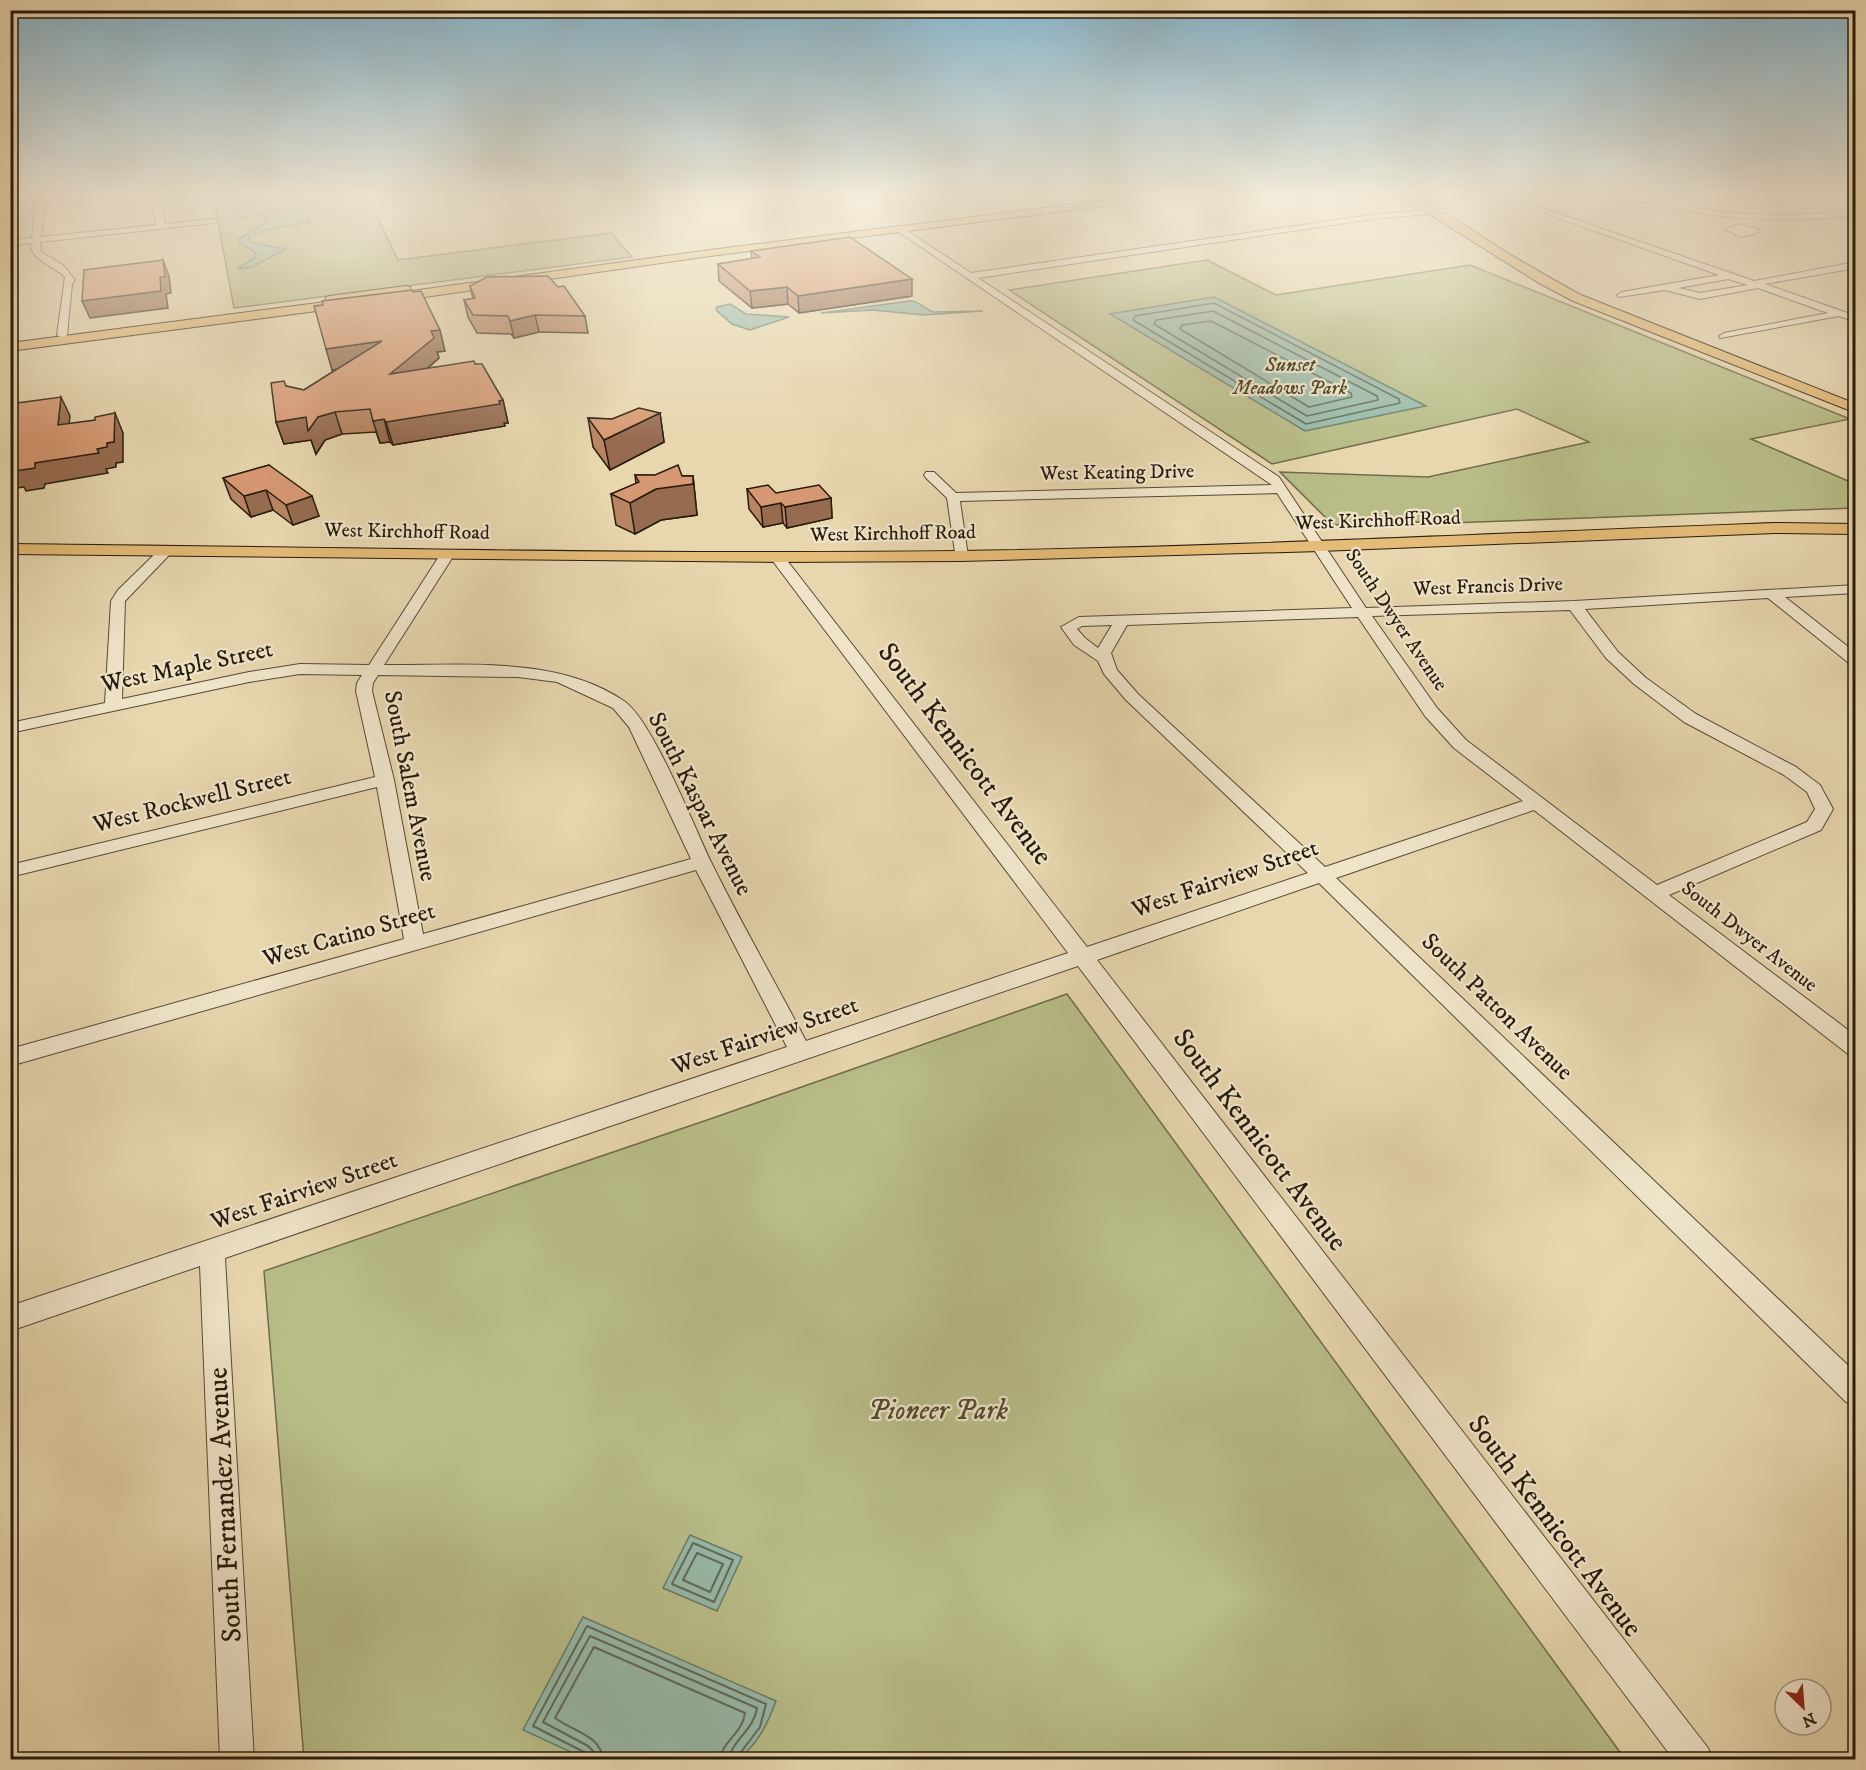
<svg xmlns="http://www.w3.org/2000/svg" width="1866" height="1770" font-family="'IM FELL DW Pica',serif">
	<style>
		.green { fill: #b8bd88; stroke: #706c4a; stroke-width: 1.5 }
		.water { fill: #97b9a8; stroke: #6a7a6a; stroke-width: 1.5 }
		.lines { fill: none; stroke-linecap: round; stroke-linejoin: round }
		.shore-far1 { stroke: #5f6a5a; stroke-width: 1.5 }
		.shore { stroke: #5f6a5a; stroke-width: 2 }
		.minor-casing { stroke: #574a34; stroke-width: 2 }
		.major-casing { stroke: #271b0c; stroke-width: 2 }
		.minor { fill: #efe4ca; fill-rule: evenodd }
		.major { fill: #e4bb77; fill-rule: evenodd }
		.wall { fill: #b98463; stroke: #271b0c; stroke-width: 1.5 }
		.shaded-wall { fill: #966b50; stroke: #271b0c; stroke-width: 1.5 }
		.building { fill: #d79973; stroke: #271b0c; stroke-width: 1.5 }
		.labels { text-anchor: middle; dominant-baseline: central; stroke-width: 4.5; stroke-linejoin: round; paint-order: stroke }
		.far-park-label { font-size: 20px; font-style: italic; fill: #524c31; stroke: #efe4ca }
		.far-street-label { font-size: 20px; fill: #271b0c; stroke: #efe4ca }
		.street-label { font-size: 24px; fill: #271b0c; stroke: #efe4ca }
		.near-street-label { font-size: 28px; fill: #271b0c; stroke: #efe4ca }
		.near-park-label { font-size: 28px; font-style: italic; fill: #524c31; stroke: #efe4ca }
	</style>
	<rect width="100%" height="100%" fill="#e7d6ae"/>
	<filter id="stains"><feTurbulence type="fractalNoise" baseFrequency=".00333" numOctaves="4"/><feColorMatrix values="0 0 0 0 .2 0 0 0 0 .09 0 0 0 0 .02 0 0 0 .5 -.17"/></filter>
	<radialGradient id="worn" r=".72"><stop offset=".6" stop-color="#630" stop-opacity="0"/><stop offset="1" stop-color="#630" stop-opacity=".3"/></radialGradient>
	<path class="green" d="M213,195H367L398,260L611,233L632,257L234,308Z
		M1207,260L1276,295L1470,265L1850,419L1751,439L1855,484V508L1421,524L1420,522L1333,525L1280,472L1428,477L1589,442L1517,409L1272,464L1009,290Z
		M1067,994L1625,1759H304L264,1271L713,1118Z"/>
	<path class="water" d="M255,205L265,211L299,208L310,222L266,230L250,236L248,240L252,243L286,249L252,267L237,269L253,259L256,253L240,243L239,239L269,220L262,215L236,218L237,209Z
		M1214,297L1426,406L1305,431L1110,314Z
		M910,301C920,301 923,308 933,312L983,311L924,315L873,310L821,313Z
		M730,304L746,314L789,317L750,330L732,324L716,310L717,307Z
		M690,1535L742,1557L717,1611L663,1588Z
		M583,1617L776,1701C767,1725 758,1744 738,1759H586L523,1730Z"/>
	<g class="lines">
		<path class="shore-far1" d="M1214,303L1399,399L1400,403L1306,424L1133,320L1135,316Z
			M1213,311L1377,396L1378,400L1307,416L1154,324L1156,320Z
			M1211,321L1351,393L1352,397L1309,407L1180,329L1182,325Z"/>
		<path class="shore" d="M693,1543L733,1560L714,1602L672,1584Z
			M697,1553L723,1564L710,1592L683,1580Z
			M587,1760L584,1752L533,1726L587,1626L766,1704L760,1727L735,1760
			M595,1760L593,1751L588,1746L543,1722L590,1636L757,1708C754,1730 733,1739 728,1760
			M604,1760C599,1734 574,1732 555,1718L594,1647L745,1713C743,1732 723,1741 719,1760"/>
		<g class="minor-casing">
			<path id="minor" d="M37,195H45L41,237L156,225L151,195H159L165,224L214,219L218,221L214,223L40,242L41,252L63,265L75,280L72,284L67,335L62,338L57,335L65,277C55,267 29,259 31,243L10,246V240L32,238Z
				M1493,195H1504L1754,281L1856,262V268L1765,284L1856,316V322L1839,316L1720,338L1719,336L1724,333L1828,313L1758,288L1700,299L1665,290L1619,297L1617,295L1622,292L1719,275ZM1728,279L1748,285L1700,293L1678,288Z
				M1621,195C1647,193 1681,206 1708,210C1757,217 1806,216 1856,210V215C1791,223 1729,220 1666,207C1652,204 1633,202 1621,195Z
				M1446,209L1447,211L1443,213L1379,218L978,278L1279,477L1366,608L1574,601L1856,585V593L1785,597L1856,653V666L1850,664L1768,598L1585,609L1618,652L1646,678L1696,714L1796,767L1820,785L1833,809L1821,830L1669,895L1856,1036V1056L1848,1054L1534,810L1336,878L1856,1373V1405L1846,1402L1319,883L1097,960L1708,1748L1713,1760H1674L1078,966L225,1258L254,1760H220L200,1266L10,1331V1306L787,1047L696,870L10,1066V1049L404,939L377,787L10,877V865L375,777L356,691L357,683L362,675L300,674L249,682L10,733V723L105,703L111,601L118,590L161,548H171L173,551L125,601L122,699L249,672L300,664L369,665L440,555L447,551L454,555L384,665C461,666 557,655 624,701C652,720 693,824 710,860C740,921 774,980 806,1041L1068,953L772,560L770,557L772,554H782L1087,947L1308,873L1126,700L1104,674L1098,661L1074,645L1061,627L1079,617L1352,608L1277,493L960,501L968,556L961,560L956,559L947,498L926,478L924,475L926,472H934L956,493L1272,485L893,228L900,226L971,273L1379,214ZM1570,610L1606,658L1634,684L1684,722L1784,775L1807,792L1815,809L1807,822L1657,885L1466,740L1437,708L1372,616ZM1358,617L1425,716L1454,748L1523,801L1325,867L1138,694L1117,670L1111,653L1127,625ZM1112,625L1098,648L1085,638L1077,629L1082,626ZM378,675L518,677L557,682L613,708L629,727L691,859L423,934L394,780L372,691L373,683Z
				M1739,224L1759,230L1760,232L1741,237L1725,229Z"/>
		</g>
		<g class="major-casing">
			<path id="major" d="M1146,195H1173L1168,198L710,256L390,302L386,301L385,297L352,301L351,306L347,307L10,351V343L325,302L326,297L330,296L406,286L410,287L411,291L710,250Z
				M1385,195C1424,192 1476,234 1509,254C1533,268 1557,282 1581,295L1856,404V413L1573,301L1539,283L1429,214Z
				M1775,523L1856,524V534L1775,533L1320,551L961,561L777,562L10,554V544C327,547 643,555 959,551C1231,547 1503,533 1775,523Z"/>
		</g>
		<use href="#minor" class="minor"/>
		<use href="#major" class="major"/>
	</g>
	<path class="wall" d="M751,251L912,296L799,313L788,304L752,308L719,281L718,264L752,259Z
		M470,286L585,316L588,333L539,332L514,338L511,334L477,333L468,317L464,300L473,299Z
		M323,305L445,351L437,352L439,358L428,368L475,364L503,400L508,423H504L505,426L393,445L390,442L380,443L376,432L342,434L325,440L316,454L311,440L284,444L276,422L286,386L304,390L337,369L332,370Z
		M660,413L664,442L610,470L593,447L588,418L612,419Z
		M269,465L319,516L293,525L273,510L251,517L231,499L223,478Z
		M635,475L693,476L697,515L661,520L635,534L616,525L611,494L636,484Z
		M747,489L776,493L831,498L832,518L787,528L783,523L763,527L749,509Z"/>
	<path class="shaded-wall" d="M163,260L169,276L171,293L166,294L168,308L90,318L82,301L160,277Z
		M912,279V296L799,313L798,296Z
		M787,287L788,304L752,308L750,291Z
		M535,315L539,332L514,338L510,321Z
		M440,330L445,351L437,352L439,358L396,395L390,374L431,331Z
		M382,341L387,362L332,370L326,349Z
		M61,397L70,416L67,445L58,425Z
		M503,400L508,423H504L505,426L393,445L386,422Z
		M335,412L342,434L325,440L316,454L311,440L284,444L276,422L306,417H318Z
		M115,413L123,433V462L116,463V467L106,469L108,473L45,484L44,488L26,491L24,487L10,489V468L35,463L97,449L107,443Z
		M660,413L664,442L610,470L604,440Z
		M384,419L390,442L380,443L373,421Z
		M693,476L697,515L661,520L635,534L630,503L656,489Z
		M266,490L273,510L251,517L244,496Z
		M312,496L319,516L293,525L286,505Z
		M831,498L832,518L787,528L785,507Z
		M781,503L783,523L763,527L761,507Z"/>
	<path class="building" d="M850,237L912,279L798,296L787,287L750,291L718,264L760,257L751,251Z
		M163,260L165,277H160L161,291L82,301L84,270Z
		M548,276L558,287L564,286L585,316L535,315L510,321L508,316L473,315L464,300L475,298L470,286L487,277Z
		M412,290L413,292L421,291L440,330L431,331L434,338L390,374L474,361L475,364H482L503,400L499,401L500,404L386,422L384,419L373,421L370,409L335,412L318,417L308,431L306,417L276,422L271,383L284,381L286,386L304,390L382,341L326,349L314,306L323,305L322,301Z
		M61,397L58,425L95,420V417L115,413L114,442L107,443V447L97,449L99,453L35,463V468L15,471L14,467L10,468V404Z
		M639,408L660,413L604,440L588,418L612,419Z
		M269,465L312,496L286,505L266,490L244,496L223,478Z
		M678,465L682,476H693V484L656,489L630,503L611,494L639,482L635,475H655Z
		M768,485L776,493L819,485L831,498L785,507L781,503L761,507L747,489Z"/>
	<linearGradient id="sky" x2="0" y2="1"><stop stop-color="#87b6ce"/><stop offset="0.44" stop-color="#f4eddb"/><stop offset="1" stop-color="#f4eddb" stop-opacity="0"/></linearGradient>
	<rect width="1866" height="442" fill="url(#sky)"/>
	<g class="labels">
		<g class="far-park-label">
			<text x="1290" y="365">Sunset<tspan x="1290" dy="23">Meadows Park</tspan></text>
		</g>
		<g class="far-street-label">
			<text transform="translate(1117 473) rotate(-1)">West Keating Drive</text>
			<text transform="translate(1378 521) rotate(-2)">West Kirchhoff Road</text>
			<text transform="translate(407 532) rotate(1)">West Kirchhoff Road</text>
			<text transform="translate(893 534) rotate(-1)">West Kirchhoff Road</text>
			<text transform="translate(1488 587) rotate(-2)">West Francis Drive</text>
			<text transform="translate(1396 620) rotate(56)">South Dwyer Avenue</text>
			<text transform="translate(1749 937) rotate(38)">South Dwyer Avenue</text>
		</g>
		<g class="street-label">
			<text transform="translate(187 667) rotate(-12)">West Maple Street</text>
			<text transform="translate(410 786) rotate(79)">South Salem Avenue</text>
			<text transform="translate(192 801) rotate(-14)">West Rockwell Street</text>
			<text transform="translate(700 804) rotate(63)">South Kaspar Avenue</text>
			<text transform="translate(1225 879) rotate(-19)">West Fairview Street</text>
			<text transform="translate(349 935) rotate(-16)">West Catino Street</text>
			<text transform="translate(1497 1007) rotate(44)">South Patton Avenue</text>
			<text transform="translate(765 1036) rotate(-19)">West Fairview Street</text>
			<text transform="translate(304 1191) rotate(-19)">West Fairview Street</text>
		</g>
		<g class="near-street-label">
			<text transform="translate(965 754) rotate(53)">South Kennicott Avenue</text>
			<text transform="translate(1260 1140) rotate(53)">South Kennicott Avenue</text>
			<text transform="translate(225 1505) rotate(-93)">South Fernandez Avenue</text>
			<text transform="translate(1555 1526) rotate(53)">South Kennicott Avenue</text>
		</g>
		<g class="near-park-label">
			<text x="938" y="1410">Pioneer Park</text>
		</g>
	</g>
	<rect width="1866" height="1770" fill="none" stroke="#e7d6ae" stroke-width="36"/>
	<rect x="12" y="12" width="1842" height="1746" fill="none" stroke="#271b0c" stroke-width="3"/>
	<rect x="18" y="18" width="1830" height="1734" fill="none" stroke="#271b0c" stroke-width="1.5"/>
	<g transform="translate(1803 1707) rotate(155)"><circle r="28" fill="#efe4ca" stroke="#9f947e" stroke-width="1.5"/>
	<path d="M0-4.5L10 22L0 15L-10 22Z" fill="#8f2418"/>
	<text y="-9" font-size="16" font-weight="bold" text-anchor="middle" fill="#271b0c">N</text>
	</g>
	<rect width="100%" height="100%" filter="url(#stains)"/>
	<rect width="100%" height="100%" fill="url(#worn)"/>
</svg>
